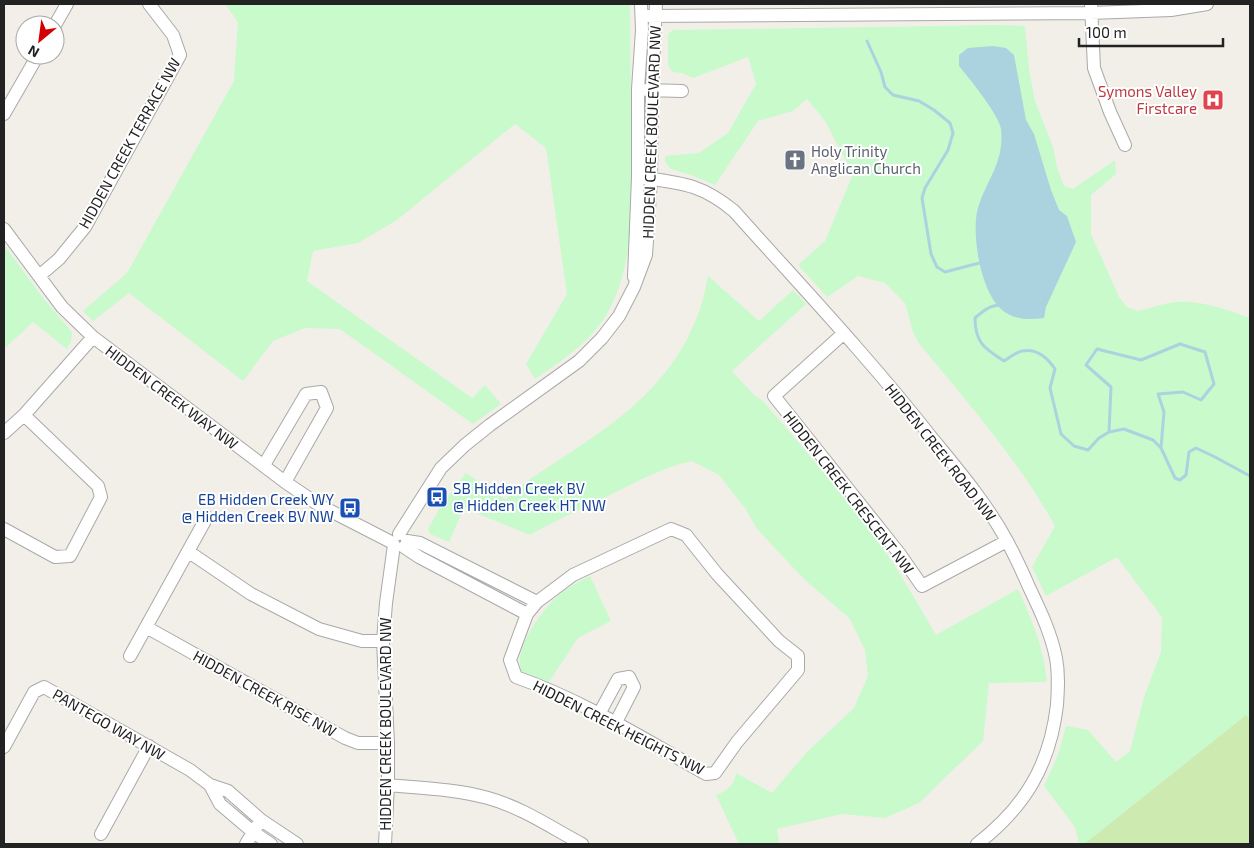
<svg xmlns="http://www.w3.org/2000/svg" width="1254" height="848" font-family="'Exo 2',sans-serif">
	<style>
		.grass { fill: #cdebb0 }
		.park { fill: #c8facc }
		.water { fill: #aad3df }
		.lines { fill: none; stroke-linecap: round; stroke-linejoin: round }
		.stream { stroke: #aad3df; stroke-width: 3 }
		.minor-casing { stroke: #a9a9a9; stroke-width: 14 }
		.minor { stroke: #fff; stroke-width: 12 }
		.labels { text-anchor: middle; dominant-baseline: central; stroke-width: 4; stroke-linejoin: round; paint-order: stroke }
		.health-label { font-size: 15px; fill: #be3a42; stroke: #fff; text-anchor: end }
		.street-label { font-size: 15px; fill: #222; stroke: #fff }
		.worship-label { font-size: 15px; fill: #5b616d; stroke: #fff; text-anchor: start }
		.transit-label { font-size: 15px; fill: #164399; stroke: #fff; text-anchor: start }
	</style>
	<rect width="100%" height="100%" fill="#f2efe9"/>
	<path class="grass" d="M1247,714L1250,721V844H1084Z"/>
	<path class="park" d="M225,4H630C630,46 631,88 631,130C632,190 638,267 603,320C586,345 560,362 535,379L526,364L567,294L546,148L515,124L397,220L358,243L313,251L307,281L472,398L485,385L501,404L473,424L340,329L305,328L273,341L243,381L129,293L93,321L83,311L127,273L234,81L238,22Z
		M999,25L1025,26L1029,69L1035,101L1053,147L1057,167L1064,186L1073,189L1115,160L1116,174L1091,195V234L1119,297L1127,307L1138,311C1148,309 1159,305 1169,303C1196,298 1225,309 1250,318V721L1246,715L1084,844H1079L1075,827L1044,786L1058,755L1066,726L1088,730L1116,762L1130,751L1144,697L1161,652L1162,617L1117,557L1046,596L1032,567L1055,526C1018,459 966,401 918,342L913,332L905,303L885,283L858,276L827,297L798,265L825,241L853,174L825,121L807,99L793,111L758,121L715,185L691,175L671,169L665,162V156L699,153L728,133L756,84L748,57L693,78L682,73L672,72L668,65V34L673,30Z
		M4,245L43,298L72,332L71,342L67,349L33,322L4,349Z
		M708,276L759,321L793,290L806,304L732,371L755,396L763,401C803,448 845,496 882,547C902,575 918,605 936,635L1018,589C1033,623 1043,645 1047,682L989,683L983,741L919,803L885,818L842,814L777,829L779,843L739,844L716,795C728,790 734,786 736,773L772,793L807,752L854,708L868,676L865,650L850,619L803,578L757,529L745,508L719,475L692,461C663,467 637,482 610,495C583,508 556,520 530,535L464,508L449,542L430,534L428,529L442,504L466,473L506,500L515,490C579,444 651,410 688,337C693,326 699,314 702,302C705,293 706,284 708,276Z
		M590,576L611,621L578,638L549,682L522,672C511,652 542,610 557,597C566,588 578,582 590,576Z"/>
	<path class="water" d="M993,46L1006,48L1014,55L1026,120L1034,134L1051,190L1059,210L1067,216L1076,242L1046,307L1044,318C1029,320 1013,320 1001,309C981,291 972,238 977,212C984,182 1005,164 1001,129C999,115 969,78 959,66V55L968,48Z"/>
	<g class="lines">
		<path class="stream" d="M867,41L881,72L885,87L893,95L919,101L934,110L950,123L953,133L948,150L925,188L922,198L931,254L937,267L945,272L983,262
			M1001,305C990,305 983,311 975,318C975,343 985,349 1004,361C1009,358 1016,352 1022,351C1037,348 1047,357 1055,369L1050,388L1061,434L1074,446L1088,450L1099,438L1109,432L1111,387L1086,365L1097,349L1141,360L1180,344L1205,352L1214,384L1201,400L1183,392L1158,394L1164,412L1161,448L1175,478L1180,480L1186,475L1189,452L1196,448L1215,457L1250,476
			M1109,432L1124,429L1153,440L1161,448"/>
		<g class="minor-casing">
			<path id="minor" d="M1091,4L1094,68L1110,112L1125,145
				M642,16L1091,13L1171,10L1207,4
				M55,25L67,4
				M646,90L682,91
				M4,114L38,55
				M638,177C680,183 700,183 734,211C801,286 870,359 932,438C959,471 987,504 1007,541C1015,556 1022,571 1029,587C1040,610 1051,633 1056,658C1059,674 1058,689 1057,705C1050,765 1025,807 977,844
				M4,229L62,307L93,337L285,482L319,505L393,543
				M39,276L59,259L85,227L180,55L173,35L149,4
				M634,277L638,177V89L642,30L641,4
				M844,333L774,396L899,553L922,586L1007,541
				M4,433L24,415L93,337
				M264,465L306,394L321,392L327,408L285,482
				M4,529L55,557L70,556L101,497L98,486L24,415
				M671,529L686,535L717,574L779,641L798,656V670L737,742L715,773L706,774C644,739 584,701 516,677L510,660L527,614L537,602L573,575Z
				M399,534L441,468L465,445L490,425L579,361L602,338L619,316L634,287L646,255L651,179L652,90L656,4
				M407,541L420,543L537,602
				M404,547L419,557L527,614
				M189,552L251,594L319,629L362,641H383
				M146,627L345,738L358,743H388
				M130,656L207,517
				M599,714L618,679L629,677L634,687L616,722
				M4,747L34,692L44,687L190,770L210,785L228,791L261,820L297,844
				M210,785L220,804L253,832L271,844
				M388,785C421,788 456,789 488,798C521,807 552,828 582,844
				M101,834L149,746
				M246,844L257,826
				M385,844L388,785V743L383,641L386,603L394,545"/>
		</g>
		<use href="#minor" class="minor"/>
	</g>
	<defs>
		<g id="hospital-square" transform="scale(1.125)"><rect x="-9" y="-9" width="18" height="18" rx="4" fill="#e0444e" stroke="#fff"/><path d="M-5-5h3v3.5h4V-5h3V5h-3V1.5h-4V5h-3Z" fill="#fff"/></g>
		<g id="church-square" transform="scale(1.125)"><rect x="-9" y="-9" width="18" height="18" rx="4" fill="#6b7280" stroke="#fff"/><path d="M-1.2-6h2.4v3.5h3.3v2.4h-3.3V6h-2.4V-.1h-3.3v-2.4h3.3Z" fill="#fff"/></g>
		<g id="bus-square" transform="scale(1.125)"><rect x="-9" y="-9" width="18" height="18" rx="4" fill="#1a4fb4" stroke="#fff"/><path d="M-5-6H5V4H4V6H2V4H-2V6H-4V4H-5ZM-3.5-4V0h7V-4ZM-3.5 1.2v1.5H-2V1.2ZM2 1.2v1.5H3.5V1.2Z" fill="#fff"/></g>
	</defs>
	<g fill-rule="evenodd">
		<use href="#hospital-square" x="1213" y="100"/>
		<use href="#church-square" x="795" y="160"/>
		<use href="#bus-square" x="437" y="497"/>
		<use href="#bus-square" x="350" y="508"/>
	</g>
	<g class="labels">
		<g class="health-label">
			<text x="1197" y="91">Symons Valley<tspan x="1197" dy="17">Firstcare</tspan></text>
		</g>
		<g class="street-label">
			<text transform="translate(651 132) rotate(-88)">HIDDEN CREEK BOULEVARD NW</text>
			<text transform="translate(129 143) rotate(-61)">HIDDEN CREEK TERRACE NW</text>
			<text transform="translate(172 397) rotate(37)">HIDDEN CREEK WAY NW</text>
			<text transform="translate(941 452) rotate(52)">HIDDEN CREEK ROAD NW</text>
			<text transform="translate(849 492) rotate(52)">HIDDEN CREEK CRESCENT NW</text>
			<text transform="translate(265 693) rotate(29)">HIDDEN CREEK RISE NW</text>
			<text transform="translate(109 724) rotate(30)">PANTEGO WAY NW</text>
			<text transform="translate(385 724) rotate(-90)">HIDDEN CREEK BOULEVARD NW</text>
			<text transform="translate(619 727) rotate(27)">HIDDEN CREEK HEIGHTS NW</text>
		</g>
		<g class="worship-label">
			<text x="811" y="151">Holy Trinity<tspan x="811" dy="17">Anglican Church</tspan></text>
		</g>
		<g class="transit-label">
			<text x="453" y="488">SB Hidden Creek BV<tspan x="453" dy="17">@ Hidden Creek HT NW</tspan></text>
			<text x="334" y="499" text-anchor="end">EB Hidden Creek WY<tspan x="334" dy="17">@ Hidden Creek BV NW</tspan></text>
		</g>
	</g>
	<rect width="1254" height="848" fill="none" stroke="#222222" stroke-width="10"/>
	<g transform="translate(40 40) rotate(209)"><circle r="24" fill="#ffffff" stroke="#a7a7a7"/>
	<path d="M0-4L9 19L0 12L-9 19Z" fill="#d40000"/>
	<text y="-8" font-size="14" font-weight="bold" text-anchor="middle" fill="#222222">N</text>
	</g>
	<path d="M1079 38v8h144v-8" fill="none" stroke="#222222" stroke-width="2.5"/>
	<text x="1086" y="38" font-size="15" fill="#222222" stroke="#ffffff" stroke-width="4" paint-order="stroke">100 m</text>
</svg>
